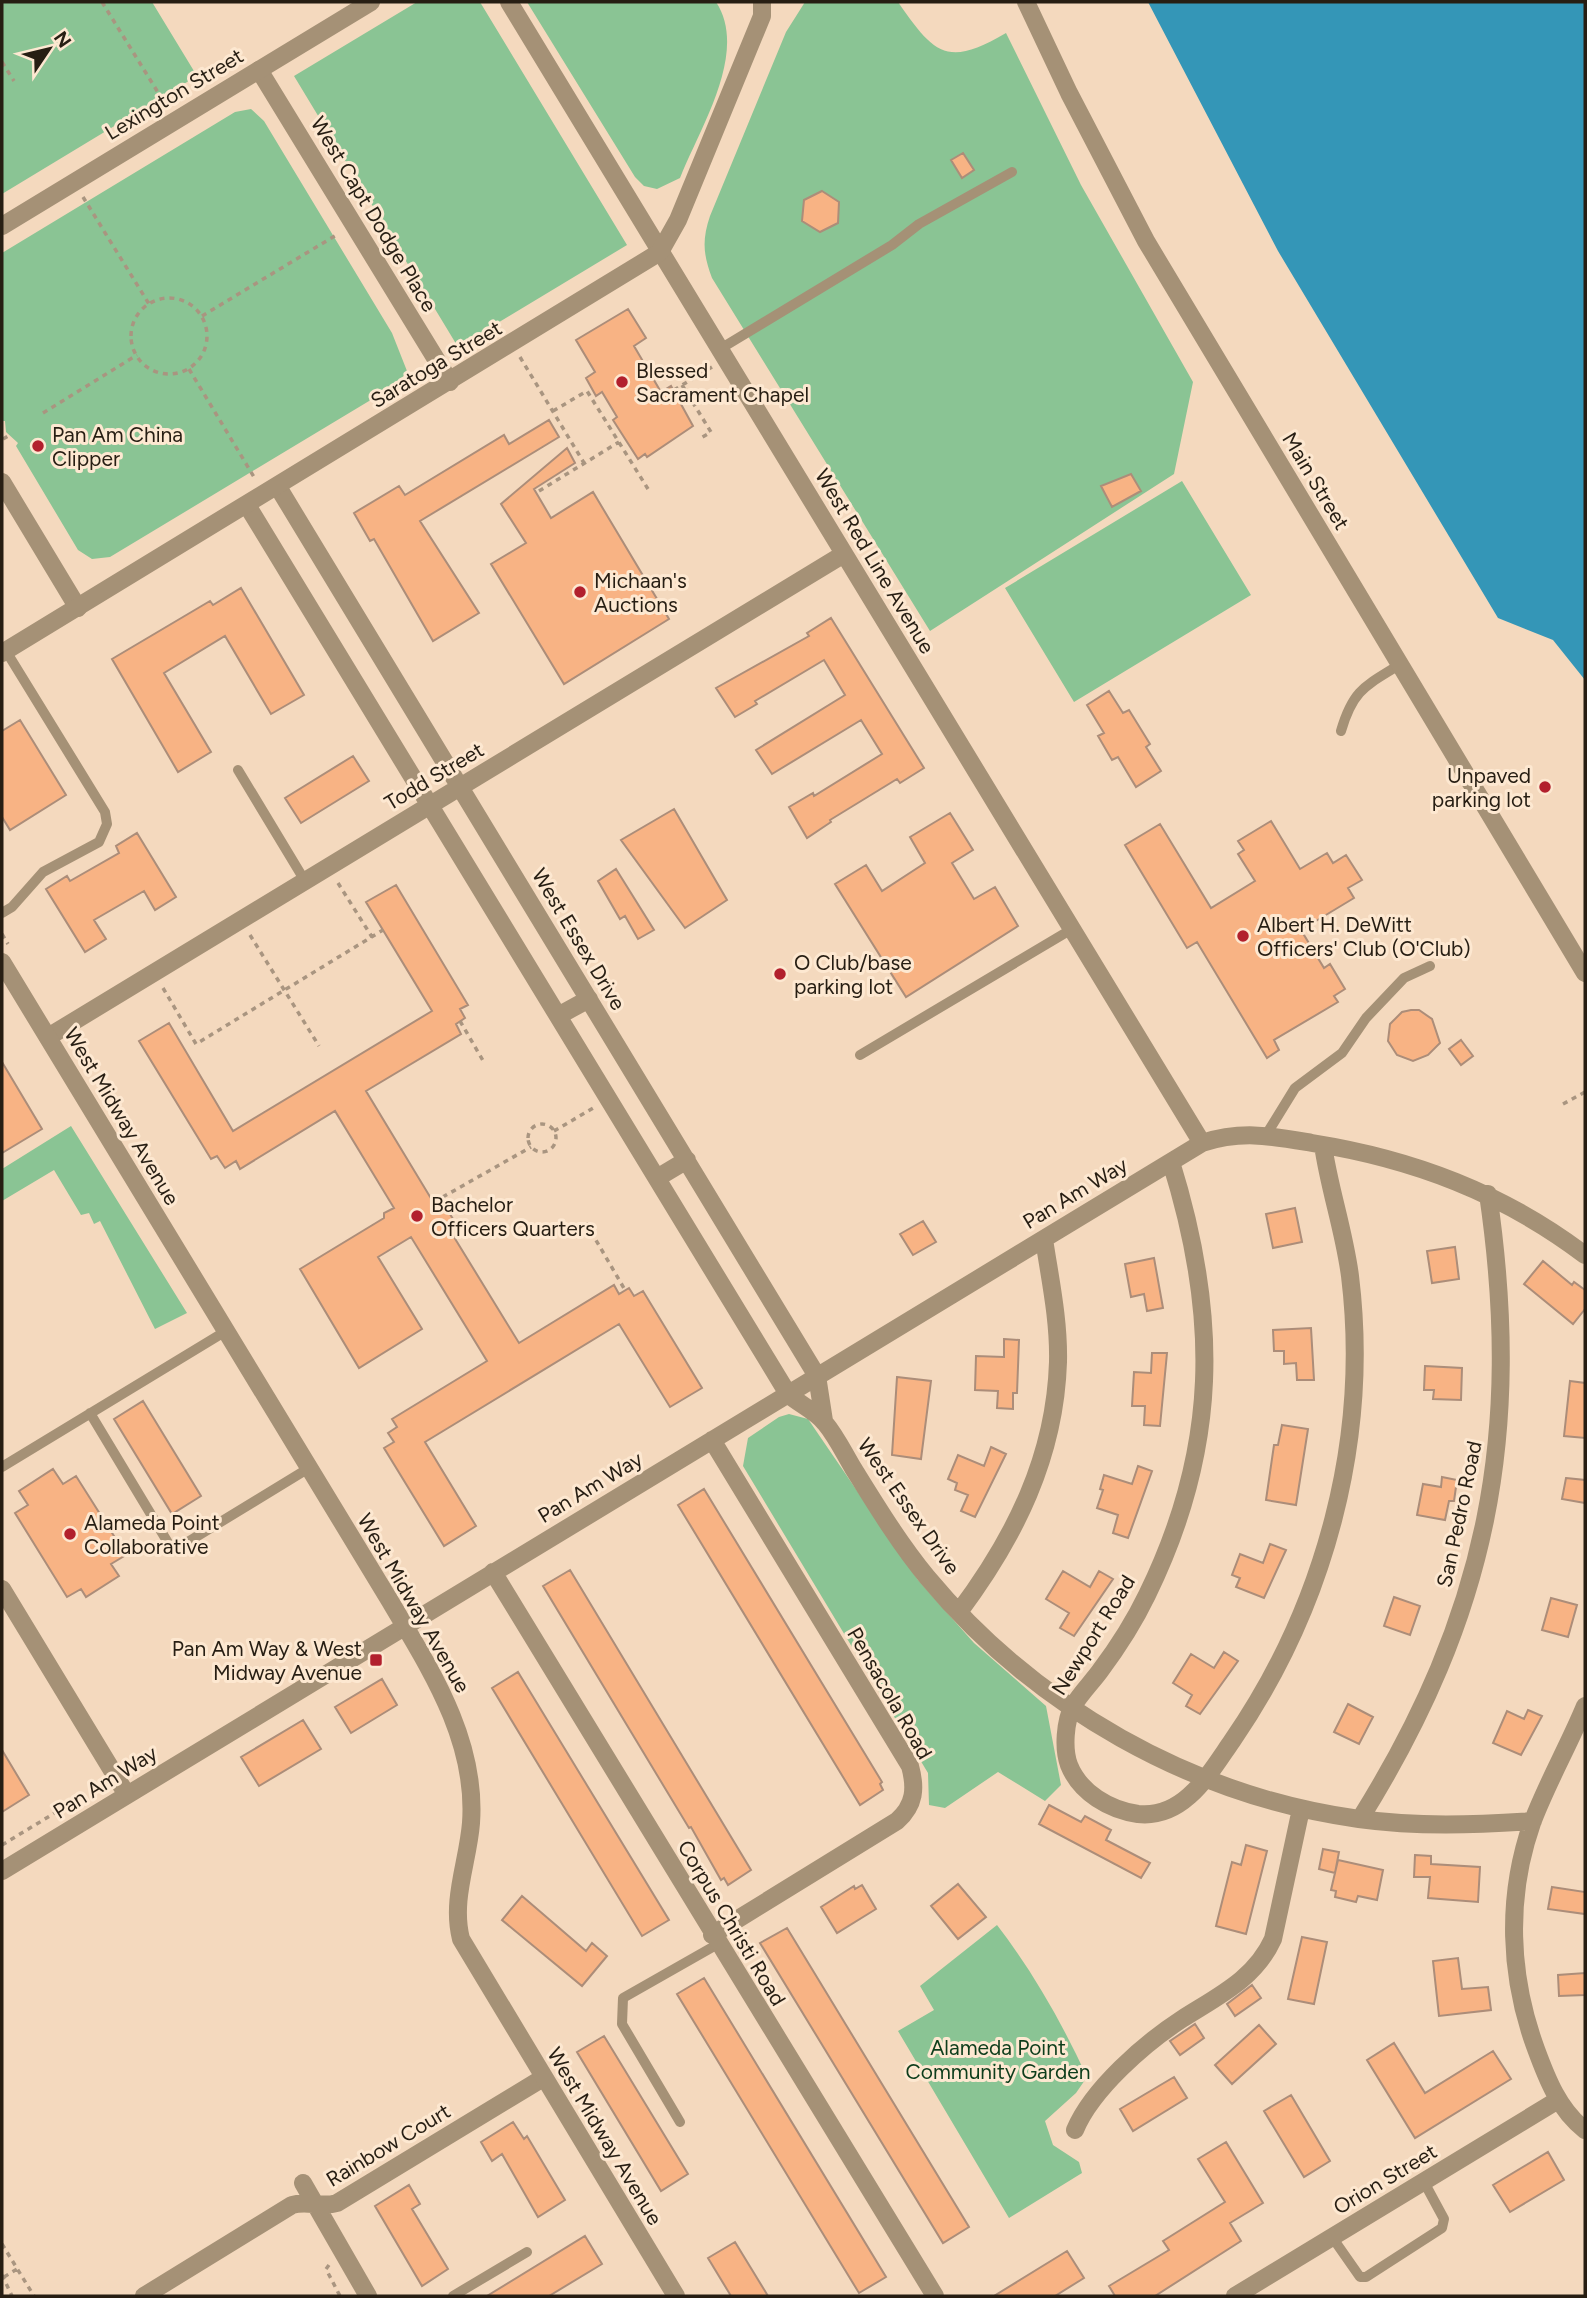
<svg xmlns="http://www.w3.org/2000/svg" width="1587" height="2298" font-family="Figtree,sans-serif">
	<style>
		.green { fill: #8ac494 }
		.water { fill: #3496b7 }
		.building { fill: #f8b384; stroke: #ac8d79; stroke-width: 2 }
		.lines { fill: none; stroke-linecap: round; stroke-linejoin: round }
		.path { stroke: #a99580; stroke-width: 3.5; stroke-dasharray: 5 5; stroke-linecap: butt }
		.service { stroke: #a59176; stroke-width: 10 }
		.minor { stroke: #a59176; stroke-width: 18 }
		.tertiary { stroke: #a59176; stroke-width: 18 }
		.poi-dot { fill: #b2202d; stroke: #fde8d1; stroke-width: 2.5 }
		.labels { text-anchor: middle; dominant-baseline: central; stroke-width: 6; stroke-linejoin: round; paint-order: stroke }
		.street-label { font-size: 21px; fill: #271e13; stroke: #fde8d1 }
		.poi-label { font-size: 21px; fill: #271e13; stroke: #fde8d1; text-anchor: start }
		.park-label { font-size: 21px; fill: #0d3d1b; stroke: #fde8d1 }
	</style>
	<rect width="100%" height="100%" fill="#f4d9be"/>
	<path class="green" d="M2,2H152L197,76L2,194Z
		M417,2H480L627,245L458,347L294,76Z
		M527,2H716C749,52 700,128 680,178L657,189L644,186L635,177Z
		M805,2H898C934,54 947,68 1006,33L1081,185L1193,382L1174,474L930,631L712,278C703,254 702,240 710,216L786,32Z
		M251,109L264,121L392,333L407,371L398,383L384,392L110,557L92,559L78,550L16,446L18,443L6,432L5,421H2V253L235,112Z
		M1182,481L1251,595L1074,702L1005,588Z
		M71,1126L187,1313L155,1329L100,1221L94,1224L89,1213L81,1215L54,1170L2,1201V1169Z
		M789,1414L808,1419L918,1580L974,1643L1046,1706L1061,1785L1045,1801L998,1772L945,1808L929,1805L928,1773L743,1466L748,1438L779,1417Z
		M997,1925C1033,1972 1062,2023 1087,2077L1076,2093L1045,2121L1053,2145L1079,2162L1082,2173L1009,2218L898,2031L934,2010L920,1986Z"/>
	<path class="water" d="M1148,2H1585V680L1553,640L1498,618L1278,251Z"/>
	<path class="building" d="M963,153L974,170L962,178L951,160Z
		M822,191L839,202L838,223L820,232L802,221L804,200Z
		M628,309L646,338L634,346L661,392L671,386L693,426L647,457L645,454L638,459L613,420L617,417L602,392L596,396L586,378L595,372L576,340Z
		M549,420L559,437L420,521L479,613L433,641L374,539L370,541L354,513L399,486L405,495L504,435L509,444Z
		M567,448L575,463L534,489L551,518L593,492L669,619L564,684L491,564L526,543L501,504Z
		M1131,474L1141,491L1112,507L1101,486Z
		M241,588L304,695L271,714L225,636L164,673L211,752L178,772L112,659L210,601L213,605Z
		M831,618L924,768L900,783L897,779L830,820L831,822L807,838L789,807L813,793L814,796L882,754L861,720L772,774L756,750L845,695L824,660L755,701L757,704L735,717L716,688L809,636L807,633Z
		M1109,691L1123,713L1129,710L1150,744L1146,747L1161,771L1136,787L1118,757L1112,760L1098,736L1104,733L1087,705Z
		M20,720L66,795L10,830L2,817V731Z
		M353,756L369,781L301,823L285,798Z
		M674,809L727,900L685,928L621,840Z
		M950,813L973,850L952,863L974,899L995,887L1018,926L906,997L835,884L866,865L882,891L925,863L910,837Z
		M1271,821L1300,869L1327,853L1333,863L1346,855L1362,880L1348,888L1354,898L1301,930L1324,968L1330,964L1345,989L1334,996L1338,1002L1274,1040L1279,1050L1267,1058L1197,942L1187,948L1125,845L1160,824L1211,908L1255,881L1238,854L1244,850L1238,841Z
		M137,833L176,897L155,910L144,891L94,920L106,939L85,952L46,889L67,876L70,881L119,853L116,846Z
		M616,869L654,930L638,939L625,916L620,919L598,881Z
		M396,885L468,1005L460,1009L465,1018L456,1024L461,1034L366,1091L438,1210L445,1206L453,1219L446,1224L519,1343L614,1285L619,1294L629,1288L634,1296L643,1291L702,1388L670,1407L619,1324L425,1442L476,1526L444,1546L384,1448L394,1442L388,1433L397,1427L392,1419L487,1361L411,1237L378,1257L422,1329L359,1368L300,1269L384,1218V1213L394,1208L335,1111L240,1169L236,1161L225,1168L217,1156L211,1159L139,1041L169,1023L233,1131L432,1011L366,902Z
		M1411,1010H1419L1432,1019L1440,1043L1428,1055L1413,1061L1397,1055L1388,1041L1390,1024L1402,1012Z
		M1461,1040L1473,1056L1461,1065L1449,1049Z
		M2,1062L42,1129L2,1153Z
		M1295,1208L1302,1242L1273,1248L1266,1214Z
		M923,1221L936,1242L913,1255L900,1234Z
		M1455,1247L1459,1279L1432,1283L1427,1251Z
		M1154,1258L1163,1308L1147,1311L1144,1294L1131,1297L1125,1264Z
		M1543,1261L1572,1285L1574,1282L1585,1290V1309L1573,1324L1524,1284Z
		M1311,1328L1314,1380H1297L1296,1363L1284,1364V1351H1274L1273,1330Z
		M1004,1339L1019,1340L1017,1393H1013V1409L997,1408L998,1391L975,1390L976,1356L1004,1357Z
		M1152,1353H1167L1160,1426L1144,1425L1145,1406H1132L1134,1372L1151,1373Z
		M1425,1366L1462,1368L1461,1400L1433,1399L1434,1390H1424Z
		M897,1377L931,1381L921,1459L892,1455Z
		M1570,1381L1585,1383V1438L1564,1436Z
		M143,1401L201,1496L172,1514L114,1419Z
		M1282,1425L1308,1429L1296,1505L1266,1500L1274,1445H1278Z
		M991,1447L1006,1454L975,1517L961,1511L968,1495L955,1490L957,1483L948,1479L958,1455L984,1466Z
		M1138,1466L1152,1471L1128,1538L1113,1533L1118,1515L1097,1508L1103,1490L1100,1489L1104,1475L1132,1484Z
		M53,1469L63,1484L76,1476L126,1555L111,1564L119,1576L86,1597L81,1589L67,1597L15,1513L28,1505L19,1491Z
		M1442,1477L1457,1480L1454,1501H1449L1445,1520L1417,1515L1423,1484L1441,1487Z
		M1566,1478L1585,1480V1503L1562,1499Z
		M704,1489L882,1782L880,1784L883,1790L860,1805L678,1505Z
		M1270,1544L1286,1550L1264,1598L1236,1587L1240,1578L1232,1575L1240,1554L1263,1563Z
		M570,1570L751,1870L728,1885L724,1878L721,1880L691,1827L689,1828L543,1586Z
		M1063,1571L1090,1587L1099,1571L1113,1579L1074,1636L1060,1628L1069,1613L1046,1599Z
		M1394,1597L1420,1606L1410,1635L1384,1626Z
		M1551,1598L1577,1605L1568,1637L1542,1630Z
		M1224,1652L1238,1661L1200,1714L1186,1706L1192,1695L1173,1683L1191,1654L1214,1668Z
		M518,1672L669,1920L642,1936L492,1688Z
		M382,1679L397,1705L351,1733L335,1707Z
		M1348,1704L1373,1717L1359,1744L1334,1732Z
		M1528,1710L1542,1716L1521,1755L1493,1743L1507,1711L1524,1719Z
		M303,1720L321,1749L259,1786L241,1757Z
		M2,1750L29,1795L2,1812Z
		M1049,1805L1081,1822L1085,1816L1111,1830L1106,1840L1150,1863L1141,1878L1039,1824Z
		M1246,1845L1267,1851L1246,1934L1216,1926L1232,1862L1241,1865Z
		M1323,1849L1339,1852L1335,1873L1319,1869Z
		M1415,1855L1431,1856V1864L1480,1867L1478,1902L1428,1898L1430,1877H1414Z
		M1338,1860L1383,1870L1377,1900L1358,1896L1356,1902L1335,1897L1336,1891L1331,1890Z
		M958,1884L986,1917L958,1939L931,1906Z
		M862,1885L876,1909L837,1933L821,1907L854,1886L855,1889Z
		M1552,1887L1585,1892V1914L1548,1909Z
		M522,1896L586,1951L592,1943L607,1956L582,1986L502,1920Z
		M787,1928L969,2227L943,2243L760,1943Z
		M1302,1937L1327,1942L1314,2004L1288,1999Z
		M1458,1958L1462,1989L1488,1987L1491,2010L1439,2016L1433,1961Z
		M1585,1973V1995L1559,1996L1558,1975Z
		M704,1978L886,2277L859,2293L677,1994Z
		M1252,1985L1261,1998L1235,2016L1227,2004Z
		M1195,2024L1204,2038L1180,2055L1170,2041Z
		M1259,2025L1276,2044L1232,2084L1215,2065Z
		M604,2036L688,2174L661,2191L577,2052Z
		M1394,2043L1425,2093L1493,2051L1511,2079L1415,2138L1367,2060Z
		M1174,2077L1187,2098L1133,2131L1120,2109Z
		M1291,2095L1330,2161L1304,2177L1264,2111Z
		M513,2122L524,2139L527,2136L565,2200L538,2217L502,2154L492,2161L481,2142Z
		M1226,2142L1263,2203L1230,2223L1241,2241L1155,2296H1115L1109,2286L1169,2250L1163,2241L1225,2202L1198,2159Z
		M1548,2152L1564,2180L1510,2212L1493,2185Z
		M409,2185L420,2204L412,2209L448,2269L422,2286L375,2206Z
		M585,2236L602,2264L549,2296H487Z
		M735,2242L768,2296H731L708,2258Z
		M1067,2251L1084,2278L1055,2296H994Z"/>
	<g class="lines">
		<path class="path" d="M102,2L167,107
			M2,62L14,81
			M83,197L149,304
			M131 336a38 38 0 1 1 76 0a38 38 0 1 1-76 0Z
			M202,316L338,234
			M520,357L584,463
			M189,369L254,477
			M682,385L711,432L699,439
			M674,390L712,367
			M553,411L587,391L648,489
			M43,413L137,355
			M3,439L8,436
			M539,491L619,442
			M338,883L372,937
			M2,934L8,944
			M250,935L319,1046
			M163,988L196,1044L383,930
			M460,1021L485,1064
			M1563,1104L1585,1092
			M528 1138a14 14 0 1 1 28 0a14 14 0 1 1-28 0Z
			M554,1131L595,1107
			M434,1202L531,1147
			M586,1223L625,1290
			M2,1845L81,1797
			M2,2244L34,2296
			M329,2265L326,2269L340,2296
			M2,2275L12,2296
			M4,2277L17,2269"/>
		<path class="service" d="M720,349L892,245L919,224L1012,172
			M1341,731C1353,690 1365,686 1399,665
			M238,770L305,881
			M2,913L12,907L43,872L99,842L107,824L105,812L6,651
			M860,1055L1072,929
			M1266,1135L1295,1088L1342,1053L1366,1018L1404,978L1430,966
			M90,1413L173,1551L309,1468
			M2,1467L226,1331
			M680,2122L622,2024L623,1998L718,1944
			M1332,2237L1360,2277H1366L1442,2228L1444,2219L1424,2182
			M453,2296L527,2252"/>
		<path class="minor" d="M509,2L1202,1143
			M259,70L450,382
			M2,482L78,608
			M278,487L817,1376L824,1421
			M247,505L788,1394C799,1404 816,1411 825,1423C836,1436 844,1453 853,1468C876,1505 899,1543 927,1577C1035,1707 1192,1796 1359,1819C1417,1827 1475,1825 1533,1821
			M558,1016L589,999
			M48,1037L844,554
			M1171,1162C1219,1316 1219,1448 1147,1595C1134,1622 1118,1647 1100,1671C1092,1682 1080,1694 1073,1706C1065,1721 1063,1749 1069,1765C1080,1793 1110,1810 1138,1814C1184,1819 1209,1774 1232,1741C1325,1606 1370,1439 1350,1276C1344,1230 1329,1188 1323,1145
			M657,1178L687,1160
			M712,1440L910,1766C916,1788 915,1805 897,1821L712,1935
			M493,1572L935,2296
			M2,1589L127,1795
			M959,1612C1015,1537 1055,1457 1058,1362C1059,1320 1050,1279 1044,1239
			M1585,1706C1569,1745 1547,1783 1532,1823C1506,1897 1509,1976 1536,2049C1547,2079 1559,2110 1585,2130
			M1360,1819C1488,1614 1523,1434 1488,1194
			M2,1871L1202,1143C1242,1130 1271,1136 1312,1143C1413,1159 1503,1193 1585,1255
			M1075,2130C1092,2089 1145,2043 1182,2019C1218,1996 1255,1979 1273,1939L1301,1809
			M303,2183L368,2296
			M144,2296L292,2205C307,2200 321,2208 337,2203L543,2078
			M1235,2296L1558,2100"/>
		<path class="tertiary" d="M1026,2L1069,93L1146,241L1585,973
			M2,226L371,2
			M2,653L660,252L678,220L762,16V2
			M2,962L390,1601C430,1669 477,1740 471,1823C468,1862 451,1900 461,1939L676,2296"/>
	</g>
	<g class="poi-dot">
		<circle cx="622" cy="382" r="7"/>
		<circle cx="38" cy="446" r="7"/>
		<circle cx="580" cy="592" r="7"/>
		<circle cx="1545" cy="787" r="7"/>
		<circle cx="1243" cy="936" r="7"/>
		<circle cx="780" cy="974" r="7"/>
		<circle cx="417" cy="1216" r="7"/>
		<circle cx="70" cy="1534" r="7"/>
		<rect x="369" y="1653" width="14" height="14" rx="3.5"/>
	</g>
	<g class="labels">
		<g class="street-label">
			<text transform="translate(174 94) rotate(-31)">Lexington Street</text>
			<text transform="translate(374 214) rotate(59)">West Capt Dodge Place</text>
			<text transform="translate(436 364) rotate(-31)">Saratoga Street</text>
			<text transform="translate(1316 481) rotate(59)">Main Street</text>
			<text transform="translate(875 561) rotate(59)">West Red Line Avenue</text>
			<text transform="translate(434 776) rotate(-31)">Todd Street</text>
			<text transform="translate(579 939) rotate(59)">West Essex Drive</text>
			<text transform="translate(122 1116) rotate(59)">West Midway Avenue</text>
			<text transform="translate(1075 1193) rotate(-31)">Pan Am Way</text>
			<text transform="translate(590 1487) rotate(-31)">Pan Am Way</text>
			<text transform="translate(909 1506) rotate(55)">West Essex Drive</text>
			<text transform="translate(1459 1514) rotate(-78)">San Pedro Road</text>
			<text transform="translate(414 1603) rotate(60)">West Midway Avenue</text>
			<text transform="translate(1093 1635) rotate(-58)">Newport Road</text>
			<text transform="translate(890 1693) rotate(60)">Pensacola Road</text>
			<text transform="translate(105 1782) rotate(-32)">Pan Am Way</text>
			<text transform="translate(732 1923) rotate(59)">Corpus Christi Road</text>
			<text transform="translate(605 2136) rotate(59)">West Midway Avenue</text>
			<text transform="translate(388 2145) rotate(-31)">Rainbow Court</text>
			<text transform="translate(1385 2179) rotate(-31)">Orion Street</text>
		</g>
		<g class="poi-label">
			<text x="636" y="370">Blessed<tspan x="636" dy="24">Sacrament Chapel</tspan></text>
			<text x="52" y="434">Pan Am China<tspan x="52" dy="24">Clipper</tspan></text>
			<text x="594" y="580">Michaan's<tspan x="594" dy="24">Auctions</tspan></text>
			<text x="1531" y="775" text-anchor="end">Unpaved<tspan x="1531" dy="24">parking lot</tspan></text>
			<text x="1257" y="924">Albert H. DeWitt<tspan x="1257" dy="24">Officers' Club (O'Club)</tspan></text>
			<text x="794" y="962">O Club/base<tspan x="794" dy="24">parking lot</tspan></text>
			<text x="431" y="1204">Bachelor<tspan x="431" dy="24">Officers Quarters</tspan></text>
			<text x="84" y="1522">Alameda Point<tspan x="84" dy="24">Collaborative</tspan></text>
			<text x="362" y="1648" text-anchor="end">Pan Am Way &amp; West<tspan x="362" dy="24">Midway Avenue</tspan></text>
		</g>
		<g class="park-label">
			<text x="998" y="2047">Alameda Point<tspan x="998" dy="24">Community Garden</tspan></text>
		</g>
	</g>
	<rect width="1587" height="2298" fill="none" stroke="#271e13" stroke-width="7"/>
	<g transform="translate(49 49) rotate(55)" stroke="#fde8d1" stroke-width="5" paint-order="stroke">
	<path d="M0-5L12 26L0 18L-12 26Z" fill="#271e13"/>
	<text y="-10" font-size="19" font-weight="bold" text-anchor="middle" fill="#271e13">N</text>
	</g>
</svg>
